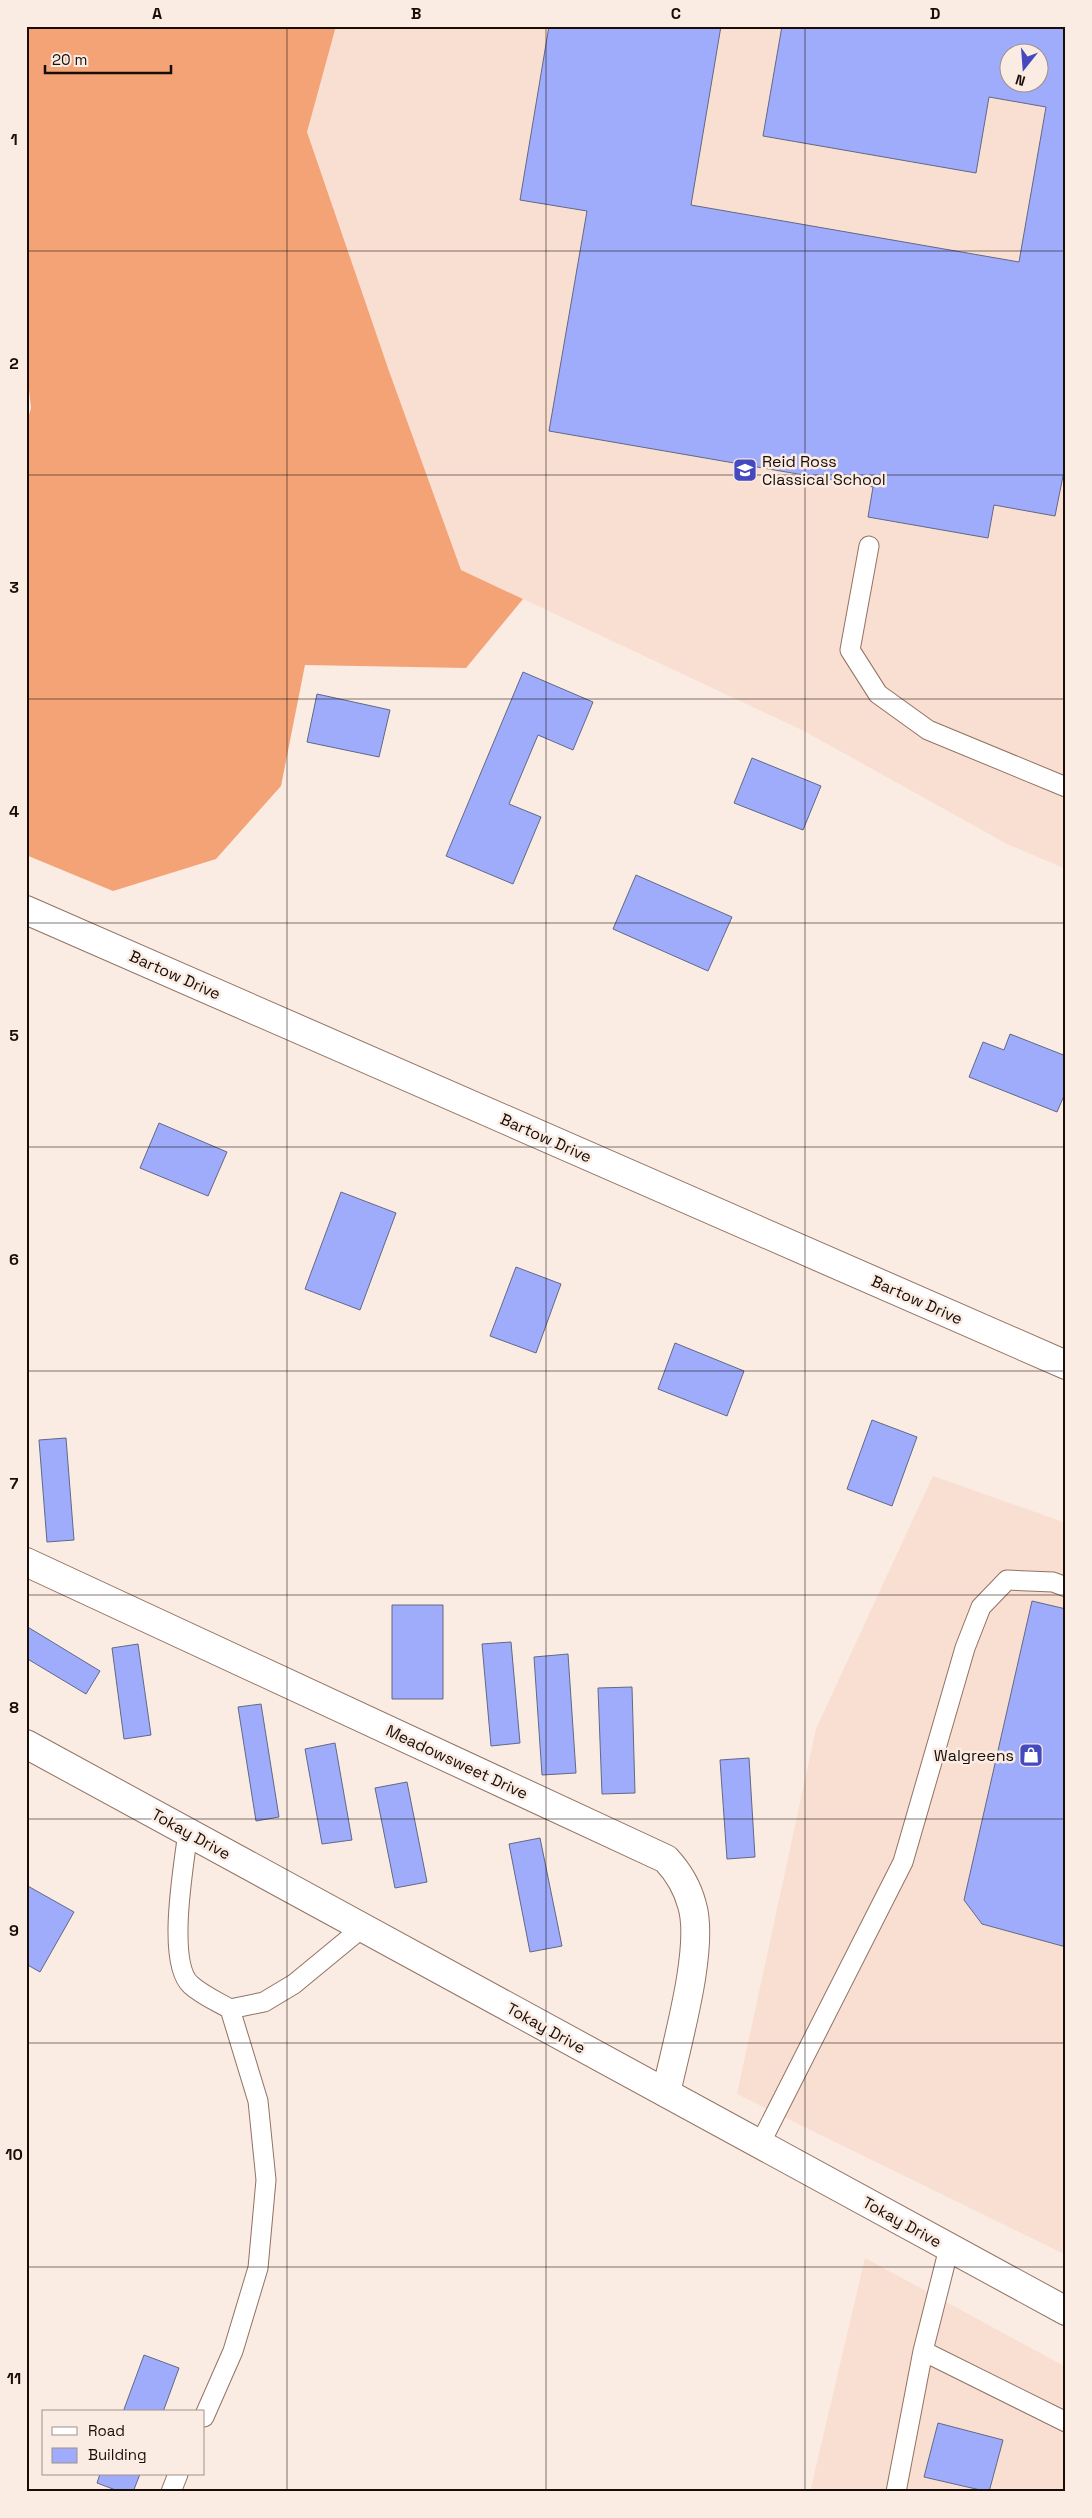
<svg xmlns="http://www.w3.org/2000/svg" width="1092" height="2518" font-family="'Space Grotesk',sans-serif">
	<style>
		.built { fill: #f9dfd1; fill-rule: evenodd }
		.forest { fill: #f4a377 }
		.building { fill: #9eacfb; stroke: #626886; fill-rule: evenodd }
		.lines { fill: none; stroke-linecap: round; stroke-linejoin: round }
		.lane-casing { stroke: #937262; stroke-width: 21 }
		.street-casing { stroke: #937262; stroke-width: 30 }
		.lane { stroke: #fff; stroke-width: 19 }
		.street { stroke: #fff; stroke-width: 28 }
		.grid { fill: none; stroke: #190d07; stroke-width: 1; stroke-opacity: 0.55 }
		.labels { text-anchor: middle; dominant-baseline: central; stroke-width: 5; stroke-linejoin: round; paint-order: stroke }
		.poi-label { font-size: 16px; fill: #190d07; stroke: #faebe3; text-anchor: start }
		.street-label { font-size: 16px; fill: #190d07; stroke: #faebe3 }
		.neatline { fill: none; stroke: #190d07; stroke-width: 2 }
		.grid-label { font-size: 16px; text-anchor: middle; font-weight: bold; fill: #190d07 }
	</style>
	<rect width="100%" height="100%" fill="#faebe3"/>
	<path class="built" d="M336,26H1066V869L1007,844L804,731L461,570L389,371L306,132ZM1010,52H1040V82H1010Z
		M933,1476L1066,1523V2255L737,2094L816,1729Z
		M865,2258L1066,2367V2492H810Z"/>
	<path class="forest" d="M26,26H336L307,132L389,371L461,570L523,599L466,668L305,665L281,786L216,859L113,891L26,855V425L31,408L26,362Z"/>
	<path class="building" d="M549,26H721L691,205L1019,262L1046,107L989,97L976,173L763,136L782,26H1066V461L1055,516L994,505L988,538L868,517L873,487L549,431L587,211L520,200ZM1010,52H1040V82H1010Z
		M523,672L593,702L573,750L538,735L509,804L541,817L513,884L446,856Z
		M317,694L390,710L379,757L307,742Z
		M752,758L821,786L803,830L734,803Z
		M636,875L732,917L708,971L613,929Z
		M1010,1034L1066,1056V1091L1057,1112L969,1077L983,1042L1004,1050Z
		M159,1123L227,1152L208,1196L140,1168Z
		M341,1192L396,1213L360,1310L305,1289Z
		M516,1267L561,1284L536,1353L490,1336Z
		M675,1343L744,1371L727,1416L658,1389Z
		M872,1420L917,1437L892,1506L847,1489Z
		M66,1438L74,1540L47,1542L39,1440Z
		M1032,1601L1066,1609V1947L982,1924L964,1900Z
		M392,1605H443V1699H392Z
		M26,1626L100,1671L86,1694L26,1658Z
		M511,1642L520,1743L491,1746L482,1644Z
		M138,1644L151,1735L124,1739L112,1648Z
		M568,1654L576,1773L542,1775L534,1657Z
		M632,1687L635,1793L602,1794L598,1688Z
		M261,1704L279,1817L256,1821L238,1707Z
		M335,1743L352,1840L322,1844L305,1749Z
		M749,1758L755,1857L727,1859L720,1760Z
		M407,1782L427,1882L395,1888L375,1788Z
		M540,1838L562,1946L530,1952L509,1844Z
		M26,1885L74,1912L40,1972L26,1964Z
		M144,2355L179,2368L163,2412H123Z
		M938,2423L1003,2440L989,2492L924,2477Z
		M100,2474H140L133,2492H121L97,2483Z"/>
	<g class="lines">
		<g class="lane-casing">
			<path id="lane" d="M869,546L850,650L878,694L928,730L1066,787
				M188,1832C184,1864 166,1963 191,1985C202,1995 218,2002 230,2009L264,2002L294,1984L362,1928
				M760,2144L903,1862L965,1648L981,1607L1007,1580L1053,1582L1066,1587
				M923,2351L949,2248
				M204,2417L233,2351L258,2268L266,2180L258,2101L230,2009
				M171,2492L178,2474
				M896,2492L923,2351L1066,2422"/>
		</g>
		<g class="street-casing">
			<path id="street" d="M26,910L1066,1365
				M26,1562L666,1859C679,1873 687,1886 692,1905C705,1948 676,2046 666,2093
				M26,1744L1066,2311"/>
		</g>
		<use href="#lane" class="lane"/>
		<use href="#street" class="street"/>
	</g>
	<path class="grid" d="M287,26V2492M546,26V2492M805,26V2492M26,251H1066M26,475H1066M26,699H1066M26,923H1066M26,1147H1066M26,1371H1066M26,1595H1066M26,1819H1066M26,2043H1066M26,2267H1066"/>
	<defs>
		<g id="school-square" transform="scale(1.25)"><rect x="-9" y="-9" width="18" height="18" rx="4" fill="#4549bf" stroke="#faebe3"/><path d="M0-5L7-2L0 1L-7-2ZM-4 1L0 2.5L4 1V4Q0 6-4 4Z" fill="#fff"/></g>
		<g id="shop-square" transform="scale(1.25)"><rect x="-9" y="-9" width="18" height="18" rx="4" fill="#4549bf" stroke="#faebe3"/><path d="M-5-2.5h2.3a2.7 3.5 0 0 1 5.4 0H5L5.5 6h-11ZM-1.5-2.5h3a1.5 2.3 0 0 0-3 0Z" fill="#fff"/></g>
	</defs>
	<g fill-rule="evenodd">
		<use href="#school-square" x="745" y="470"/>
		<use href="#shop-square" x="1031" y="1755"/>
	</g>
	<g class="labels">
		<g class="poi-label">
			<text x="762" y="461">Reid Ross<tspan x="762" dy="18">Classical School</tspan></text>
			<text x="1014" y="1755" text-anchor="end">Walgreens</text>
		</g>
		<g class="street-label">
			<text transform="translate(175 975) rotate(24)">Bartow Drive</text>
			<text transform="translate(546 1138) rotate(24)">Bartow Drive</text>
			<text transform="translate(917 1300) rotate(24)">Bartow Drive</text>
			<text transform="translate(457 1762) rotate(25)">Meadowsweet Drive</text>
			<text transform="translate(191 1834) rotate(29)">Tokay Drive</text>
			<text transform="translate(546 2028) rotate(29)">Tokay Drive</text>
			<text transform="translate(902 2222) rotate(29)">Tokay Drive</text>
		</g>
	</g>
	<rect width="1092" height="2518" fill="none" stroke="#faebe3" stroke-width="55"/>
	<rect x="42" y="2410" width="162" height="65" fill="#faebe3" stroke="#a0928b"/>
	<rect x="52" y="2427" width="25" height="8" fill="#ffffff" stroke="#a0928b"/>
	<text x="88" y="2436" font-size="15" fill="#190d07">Road</text>
	<rect x="52" y="2448" width="25" height="15" fill="#9eacfb" stroke="#a0928b"/>
	<text x="88" y="2460" font-size="15" fill="#190d07">Building</text>
	<g transform="translate(1024 68) rotate(197)"><circle r="24" fill="#faebe3" stroke="#a0928b"/>
	<path d="M0-4L9 19L0 12L-9 19Z" fill="#4549bf"/>
	<text y="-8" font-size="14" font-weight="bold" text-anchor="middle" fill="#190d07">N</text>
	</g>
	<path d="M45 65v8h126v-8" fill="none" stroke="#190d07" stroke-width="2.5"/>
	<text x="52" y="65" font-size="15" fill="#190d07" stroke="#faebe3" stroke-width="4" paint-order="stroke">20 m</text>
	<rect x="28" y="28" width="1036" height="2462" class="neatline"/>
	<g class="grid-label">
		<text x="157" y="19">A</text>
		<text x="416" y="19">B</text>
		<text x="676" y="19">C</text>
		<text x="935" y="19">D</text>
		<text x="14" y="145">1</text>
		<text x="14" y="369">2</text>
		<text x="14" y="593">3</text>
		<text x="14" y="817">4</text>
		<text x="14" y="1041">5</text>
		<text x="14" y="1265">6</text>
		<text x="14" y="1489">7</text>
		<text x="14" y="1713">8</text>
		<text x="14" y="1936">9</text>
		<text x="14" y="2160">10</text>
		<text x="14" y="2384">11</text>
	</g>
</svg>
